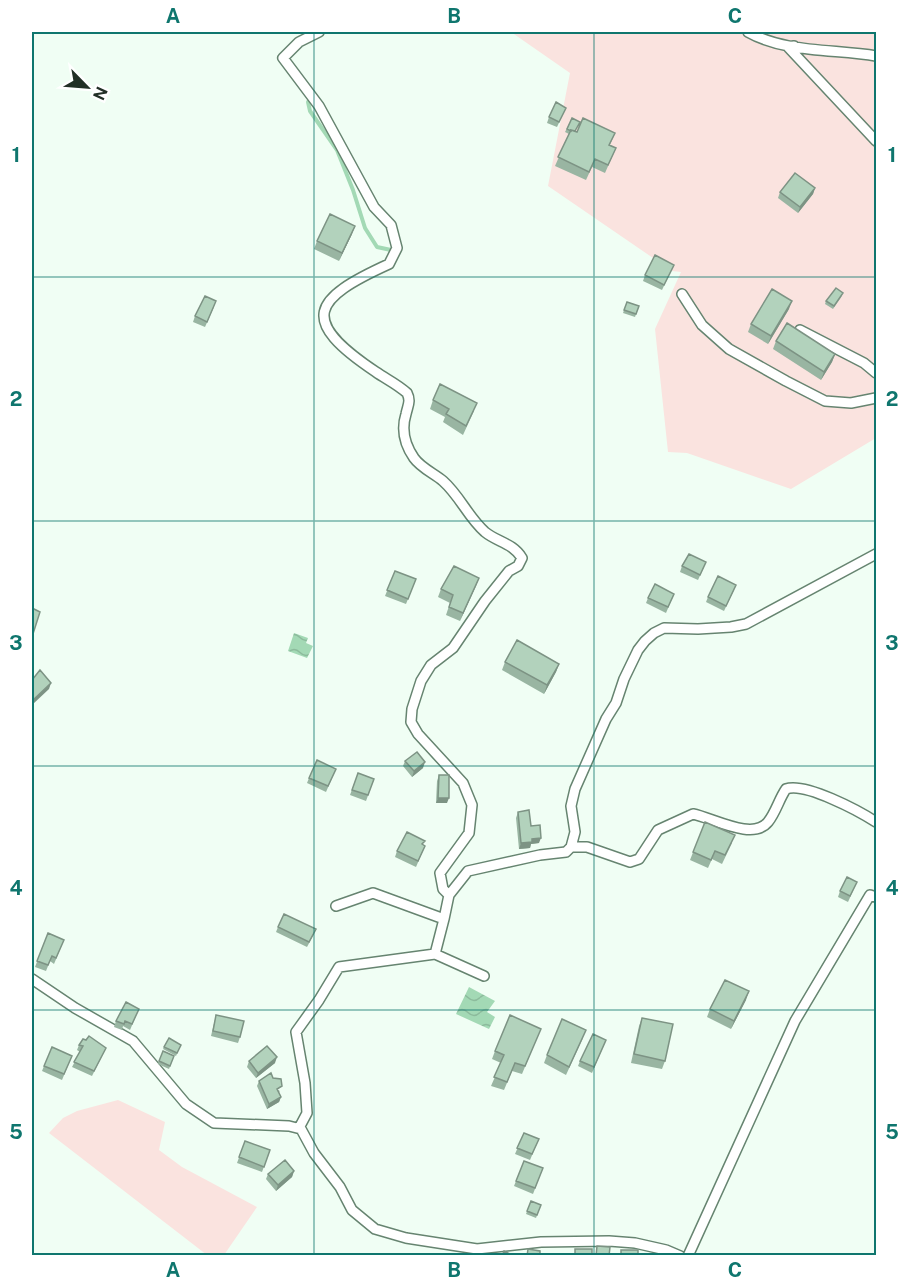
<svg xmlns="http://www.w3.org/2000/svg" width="908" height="1287" font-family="'Public Sans',sans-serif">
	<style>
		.grass { fill: #fae3df }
		.water { fill: url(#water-waves) }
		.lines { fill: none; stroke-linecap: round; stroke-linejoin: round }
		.stream { stroke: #a3d9b5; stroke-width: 4 }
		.street-casing { stroke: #668470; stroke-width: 12 }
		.street { stroke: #fff; stroke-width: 9 }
		.wall { fill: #99b5a2 }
		.shaded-wall { fill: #7d9384 }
		.building { fill: #b2d2bc; stroke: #7d9384; stroke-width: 1.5 }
		.grid { fill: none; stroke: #0f766e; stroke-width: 1.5; stroke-opacity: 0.55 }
		.neatline { fill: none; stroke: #0f766e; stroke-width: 2 }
		.grid-label { font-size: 20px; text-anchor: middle; font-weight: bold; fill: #0f766e }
	</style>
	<defs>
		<pattern id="water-waves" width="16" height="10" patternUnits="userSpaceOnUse" patternTransform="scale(1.5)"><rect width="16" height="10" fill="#a3d9b5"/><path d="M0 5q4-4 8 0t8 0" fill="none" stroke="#8cbb9c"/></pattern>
	</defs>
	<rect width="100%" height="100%" fill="#f0fef4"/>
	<path class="grass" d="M511,32H856L876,34V438L791,489L687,453L668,452L655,329L681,272L672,271L548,186L570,73Z
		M118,1100L165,1122L159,1150L182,1167L257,1207L224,1255H207L49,1133L63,1118L77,1111Z"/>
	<path class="water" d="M294,633L308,638L306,643L313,646L307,658L288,651Z
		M469,987L495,1001L487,1012L495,1017L489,1029L456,1014Z"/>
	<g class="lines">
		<path class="stream" d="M308,102L310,111L337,150L353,190L365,228L377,247L391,250"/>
		<g class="street-casing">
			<path id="street" d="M319,32L299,42L283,58L319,106L374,207L391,225L397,248L389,264C312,299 298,320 376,372C386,379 397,384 407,393C411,401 408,405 406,414C401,430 405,445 414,458C421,468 435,474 443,481C460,496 468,517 485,532C497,542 513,543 522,558L518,566L509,571L485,601L453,648L431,665L421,681L412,709L411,722L418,734L463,783L472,805L469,833L440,873L443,889L449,895
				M748,32C785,53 835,49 876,56
				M794,46L788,47L876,141
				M682,294L702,325L729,349L786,381L825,401L851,403L876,398
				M800,330L864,363L876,373
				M571,847H587L630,862L639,859L658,830L693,814C713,818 753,841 768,822C776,812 779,799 786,789C805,782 859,811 876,822
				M336,906L373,893L444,919L435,954L484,976
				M444,919L449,895L468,871L540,855L566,852L571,847L575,832L571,806L575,789L606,719L616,703L624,679L638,650L645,641L654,633L664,628L698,629L731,627L746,624L876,554
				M32,979L75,1008L133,1041L186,1104L214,1123L289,1126L301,1129L314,1153L340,1187L352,1210L375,1229L406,1238L477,1249L541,1242L609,1241L635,1243L666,1250L680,1256
				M299,1128L307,1113L305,1083L296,1032L319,1000L339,967L435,954
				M688,1256L795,1021L870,895L876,897"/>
		</g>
		<use href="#street" class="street"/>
	</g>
	<path class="wall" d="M566,108L557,127L547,123L549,117Z
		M572,118L575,132L615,133L610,145L616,148L605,173L592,167L586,180L555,166L569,134L565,132Z
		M815,188L813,194L798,213L778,198L780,192Z
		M352,234L339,261L314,249L317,241Z
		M674,265L662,290L643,281L645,275Z
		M842,296L833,309L825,304L826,301Z
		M627,302L639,306L635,317L623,313Z
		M214,307L205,327L193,322L195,316Z
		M789,309L768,344L748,332L751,324Z
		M776,341L835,354L832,362L821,380L773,349Z
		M433,400L474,411L463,435L443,422L445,417L430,409Z
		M682,566L704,567L698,580L680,572Z
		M395,571L416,579L406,604L385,596Z
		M479,578L460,621L446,615L450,603L438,597L441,589Z
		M734,590L724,611L706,602L708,597Z
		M674,594L666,613L646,603L648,598Z
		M505,662L559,664L556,672L544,694L502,670Z
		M405,761L423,768L412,777L403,766Z
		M336,769L326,792L307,783L309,778Z
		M358,773L374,779L366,801L350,795Z
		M439,775L447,803H436L437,781Z
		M518,812L531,826L539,843L531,844L530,848L519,849L516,818Z
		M705,822L732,843L722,864L712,859L708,868L690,860Z
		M424,845L425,846L416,867L395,857L397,851Z
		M857,882L848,902L838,897L840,891Z
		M278,927L314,934L307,947L276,932Z
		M48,933L64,940L54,964L50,961L46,971L35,967Z
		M746,1000L731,1029L707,1017L710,1009Z
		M139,1009L130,1030L123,1026L122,1030L114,1027L116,1021Z
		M216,1015L240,1037L238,1043L211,1036Z
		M642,1018L665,1061L662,1069L631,1063L639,1026Z
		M169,1038L181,1045L176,1056L163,1049Z
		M537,1038L522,1074L512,1071L504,1090L491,1086L501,1063L492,1059L495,1051Z
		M583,1038L566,1075L544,1063L547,1055Z
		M79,1045L106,1048L92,1076L72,1067L80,1052L77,1050Z
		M604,1045L592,1073L578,1066L580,1061Z
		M163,1051L174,1056L169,1069L158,1064Z
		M72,1056L62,1080L42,1071L44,1066Z
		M249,1061L275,1063L256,1078L247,1067Z
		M259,1081L280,1091L279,1092L281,1097L279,1102L267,1109L257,1086Z
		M524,1133L539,1139L530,1160L515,1154Z
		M245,1141L270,1150L262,1172L237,1163Z
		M524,1161L543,1168L533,1194L514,1186Z
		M294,1171L292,1177L276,1191L266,1179L268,1174Z
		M531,1201L541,1205L536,1218L526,1214Z"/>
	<path class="shaded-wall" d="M815,188L813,194L798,213L800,207Z
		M355,226L352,234L339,261L342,253Z
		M792,301L789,309L768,344L771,336Z
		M835,354L832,362L821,380L824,372Z
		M479,578L476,586L460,621L463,613Z
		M559,664L556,672L544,694L547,685Z
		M51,683L49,689L32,705V701Z
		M425,762L423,768L412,777L414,771Z
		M438,798H449L447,803H436Z
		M541,838L539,843L531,844L530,848L519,849L521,843L532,839Z
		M749,991L746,1000L731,1029L734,1021Z
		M277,1057L275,1063L256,1078L258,1073Z
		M281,1097L279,1102L267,1109L269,1104Z
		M294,1171L292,1177L276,1191L278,1185Z"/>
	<path class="building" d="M556,102L566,108L559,122L549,117Z
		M572,118L580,122L575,131L571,130V131L567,129Z
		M583,118L615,133L609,145L616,148L608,165L595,159L589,172L558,157L571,130L577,132Z
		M795,173L815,188L800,207L780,192Z
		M330,214L355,226L342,253L317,241Z
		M655,255L674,265L664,285L645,275Z
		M836,288L843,293L834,306L826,301Z
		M772,289L792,301L771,336L751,324Z
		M205,296L216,301L207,322L195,316Z
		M627,302L639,306L636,314L624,310Z
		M787,323L835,354L824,372L776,341Z
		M440,384L477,403L466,426L446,414L449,409L433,400Z
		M689,554L706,562L700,575L682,566Z
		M454,566L479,578L463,613L449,607L453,595L441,589Z
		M395,571L416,579L408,599L387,590Z
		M718,576L736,585L726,606L708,597Z
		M655,584L674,594L668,607L648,598Z
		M32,608L40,612L32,637Z
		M517,640L559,664L547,685L505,662Z
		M40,670L51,683L32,701V680Z
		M417,752L425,762L414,771L405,761Z
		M317,760L336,769L328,786L309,778Z
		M358,773L374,779L368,795L352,790Z
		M439,775H449V798H438Z
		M529,810L531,826L540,825L541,838L532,839V842L521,843L518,812Z
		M705,822L735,835L725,855L715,851L711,860L693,852Z
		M407,832L425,841L422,844L425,846L418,861L397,851Z
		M847,877L857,882L850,896L840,891Z
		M284,914L316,929L309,942L278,927Z
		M48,933L64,940L56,958L52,956L48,965L37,961Z
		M725,980L749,991L734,1021L710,1009Z
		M126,1002L139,1009L132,1024L125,1021L124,1024L116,1021Z
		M216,1015L244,1021L240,1037L213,1031Z
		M510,1015L541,1029L525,1066L515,1063L507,1082L494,1077L504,1055L495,1051Z
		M642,1018L673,1024L665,1061L634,1054Z
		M562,1019L586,1030L569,1067L547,1055Z
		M593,1034L606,1040L594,1067L580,1061Z
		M89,1036L106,1048L94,1071L74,1062L83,1046L79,1045L83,1039L86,1040Z
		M169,1038L181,1045L177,1053L164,1047Z
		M267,1046L277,1057L258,1073L249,1061Z
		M52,1047L72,1056L64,1074L44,1066Z
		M163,1051L174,1056L170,1066L159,1061Z
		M271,1073L273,1078L281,1079L282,1086L277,1089L281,1097L269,1104L259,1081Z
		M524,1133L539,1139L532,1154L517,1148Z
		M245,1141L270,1150L264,1167L239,1157Z
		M285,1160L294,1171L278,1185L268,1174Z
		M524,1161L543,1168L535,1188L516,1181Z
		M531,1201L541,1205L537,1215L527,1211Z
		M597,1246L610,1247L609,1256H596Z
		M528,1249L540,1251V1256H527Z
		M575,1249H592V1256H575Z
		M621,1250H638V1256H621Z
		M504,1251L514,1256H502Z"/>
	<path class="grid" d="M314,32V1256M594,32V1256M32,277H876M32,521H876M32,766H876M32,1010H876"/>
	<rect width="908" height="1287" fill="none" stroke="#ffffff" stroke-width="66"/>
	<g transform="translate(87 87) rotate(115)" stroke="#ffffff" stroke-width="4.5" paint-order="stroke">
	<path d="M0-4.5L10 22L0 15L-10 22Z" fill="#222f26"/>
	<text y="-9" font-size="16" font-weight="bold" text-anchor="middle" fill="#222f26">N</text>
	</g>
	<rect x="33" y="33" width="842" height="1221" class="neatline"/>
	<g class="grid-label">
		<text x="173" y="23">A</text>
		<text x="454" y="23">B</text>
		<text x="735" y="23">C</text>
		<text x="16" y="162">1</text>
		<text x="892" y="162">1</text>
		<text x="16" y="406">2</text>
		<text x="892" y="406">2</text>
		<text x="16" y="650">3</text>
		<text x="892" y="650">3</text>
		<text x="16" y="895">4</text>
		<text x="892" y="895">4</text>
		<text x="16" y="1139">5</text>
		<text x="892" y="1139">5</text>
		<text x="173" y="1277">A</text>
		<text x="454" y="1277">B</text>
		<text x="735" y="1277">C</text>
	</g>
</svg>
